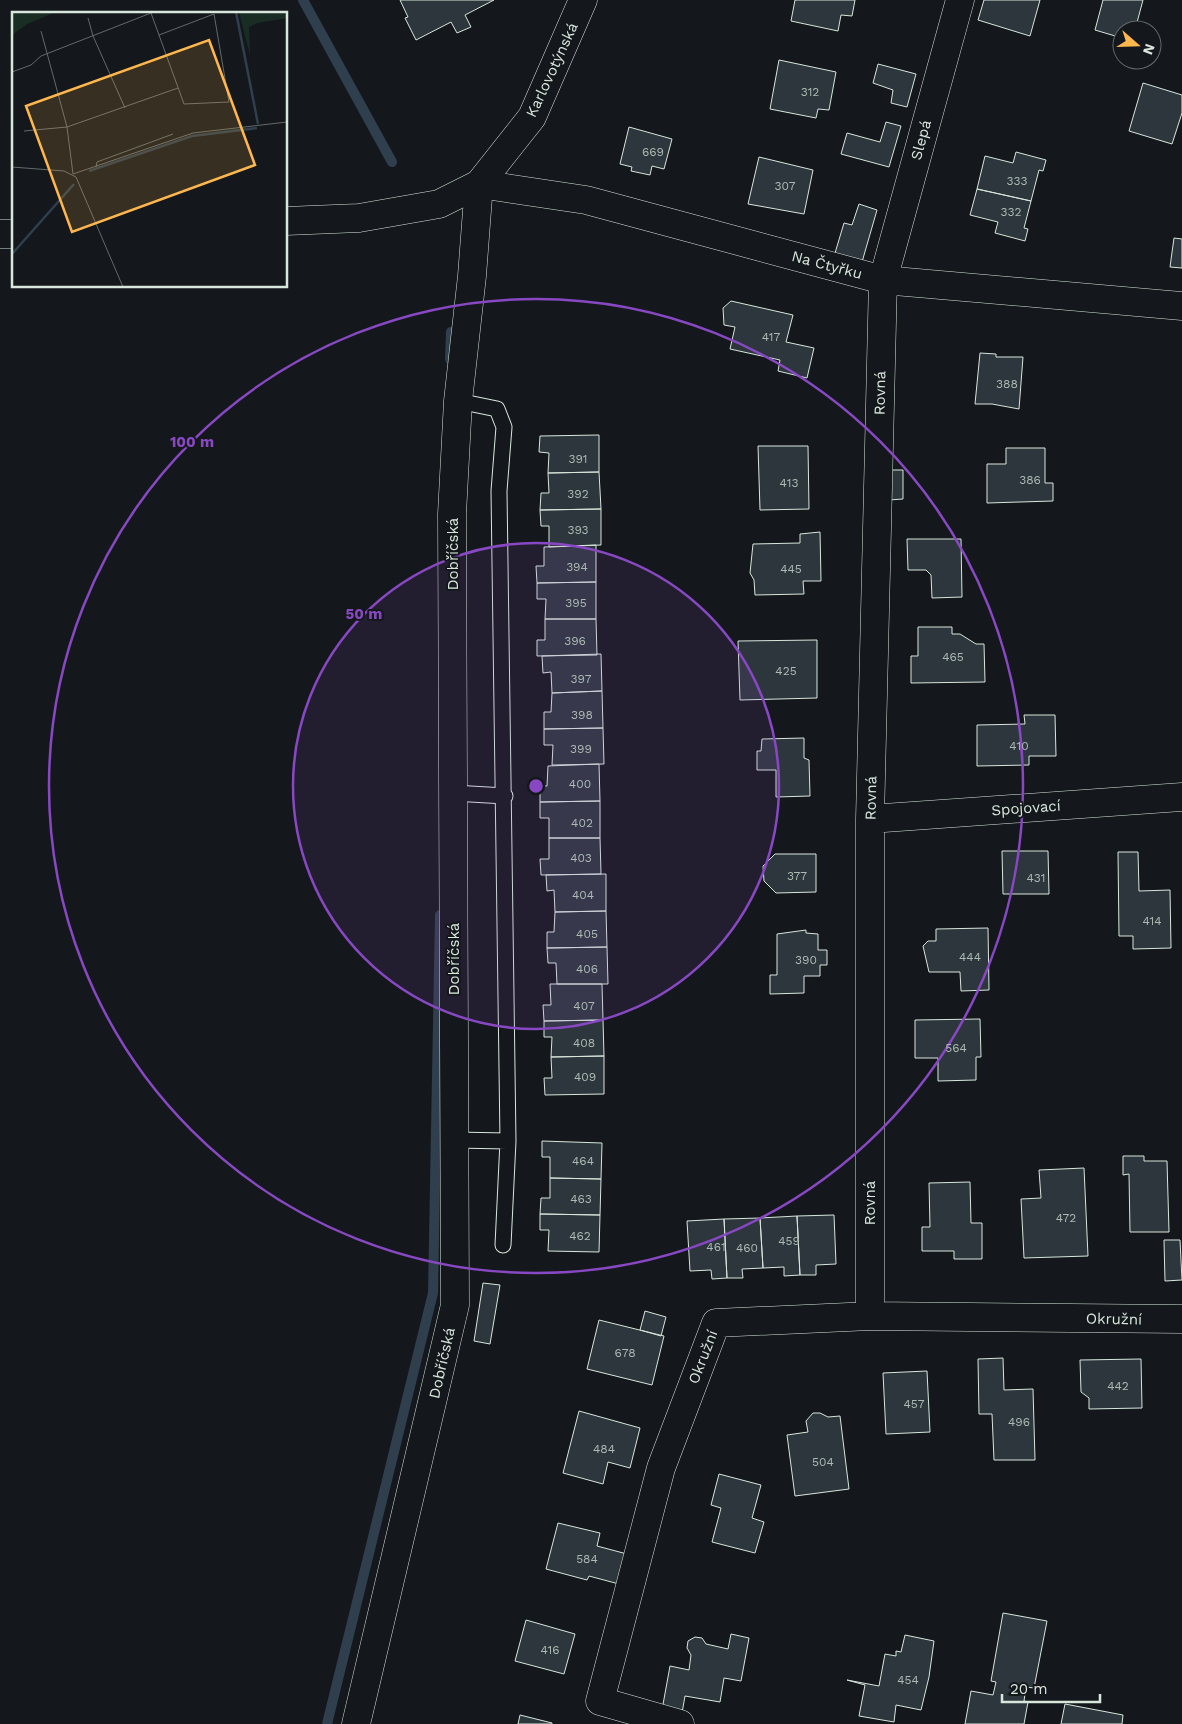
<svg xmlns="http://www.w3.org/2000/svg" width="1182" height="1724" font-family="'Work Sans',sans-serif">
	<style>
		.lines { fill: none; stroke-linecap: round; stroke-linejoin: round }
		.stream { stroke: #2f3f4d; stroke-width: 10 }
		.building { fill: #2c363c; stroke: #d8e6dc }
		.service-casing { stroke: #d8e6dc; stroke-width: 17 }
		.minor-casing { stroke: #d8e6dc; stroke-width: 29 }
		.tertiary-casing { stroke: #d8e6dc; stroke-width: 29 }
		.secondary-casing { stroke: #d8e6dc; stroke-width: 29 }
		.service { stroke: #14181c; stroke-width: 15 }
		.minor { stroke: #14181c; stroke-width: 28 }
		.tertiary { stroke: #14181c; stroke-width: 28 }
		.secondary { stroke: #14181c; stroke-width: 28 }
		.ring { fill: none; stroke: #8948c3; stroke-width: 2.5 }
		.labels { text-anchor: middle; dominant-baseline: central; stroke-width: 4; stroke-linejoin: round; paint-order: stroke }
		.number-label { font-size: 12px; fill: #adbab4 }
		.street-label { font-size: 15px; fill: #d8e6dc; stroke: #14181c }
		.inset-river { fill: none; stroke: #2f3f4d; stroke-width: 2.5 }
		.inset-road { fill: none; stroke: #626a69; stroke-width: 1 }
		.view { fill: #ffb74d; fill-opacity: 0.15; stroke: #ffb74d; stroke-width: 2.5 }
		.inset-edge { fill: none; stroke: #d8e6dc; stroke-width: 2.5 }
		.centre { fill: #8948c3; stroke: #14181c; stroke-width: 2.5 }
		.ring-label { font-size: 15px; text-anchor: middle; font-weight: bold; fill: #8948c3; stroke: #14181c; stroke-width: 4; stroke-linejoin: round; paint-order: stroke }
	</style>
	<rect width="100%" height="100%" fill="#14181c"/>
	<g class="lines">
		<path class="stream" d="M303,0L392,162
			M450,359L451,332
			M327,1724L433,1293L440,915"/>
	</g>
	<path class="building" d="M400,0H494L465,15L471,27L457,33L451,22L416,40L405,18L408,17Z
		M795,0H855L852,16L841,15L838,31L791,21Z
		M984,0H1040L1030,36L978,20Z
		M1103,0H1143L1135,30H1122V38L1095,30Z
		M779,60L836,72L829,110L818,109L816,118L770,109Z
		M878,64L916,74L907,107L891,103L893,90L873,83Z
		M1143,83L1182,95V113L1172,144L1129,131Z
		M886,122L901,126L889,167L841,154L847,133L880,142Z
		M629,127L672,139L664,169L652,166L650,175L631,171L632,167L620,164Z
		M1016,152L1046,160L1043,171L1039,170L1031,201L977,189L985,156L1013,163Z
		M759,157L813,170L804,214L748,204Z
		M977,189L1031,201L1024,228L1028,229L1025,241L995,233L998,222L970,215Z
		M859,204L877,210L862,262L835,253L844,223L852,225Z
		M1174,238L1182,239V268L1170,267Z
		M731,301L793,315L786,342L814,348L807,378L778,371L780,360L730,349L735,327L724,325L723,308Z
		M980,353L996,354V357H1023L1019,409L992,404H975Z
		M599,435V472L548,473L549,453L539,452L540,436Z
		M758,446H808L809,509L760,510Z
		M1006,448H1045V483H1053V501L987,503V464H1006Z
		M889,470H903V499L889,500Z
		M599,472L601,509L540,510L541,493H549L548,473Z
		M601,509V545L549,547V526H541L540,510Z
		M820,532L821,581H803L804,594L755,595L754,580L750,573L753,544L800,543V534Z
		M907,539H961L962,597L932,598L931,575L926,570H908Z
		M596,545V582L537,583L536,566H544V547Z
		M596,582V619H545L546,599H537V583Z
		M545,619H596L597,655L537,656V640H545Z
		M918,627H952V634H960L976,644H984L985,682L911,683V656H918Z
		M817,640V698L740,700L738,641Z
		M601,654L602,691L552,693L551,672L543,673L542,656Z
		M602,691L603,728L544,729V712H551L552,693Z
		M1024,715H1055L1056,756H1029V765L977,766V725L1025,724Z
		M603,728L604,764L552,765L553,745H544V729Z
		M804,738V758L809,760L810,796L776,797V770H757V751H761L762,739Z
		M599,764L600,801L540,802V786H547L548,766Z
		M600,801V838H549V818H540V802Z
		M549,838H600L601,874L541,875L540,859H549Z
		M1002,851H1048L1049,894H1003Z
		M1118,852H1138L1139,891L1170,890L1171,948L1133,949V936H1119Z
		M775,854H816V892L776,893L764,881L763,866Z
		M606,874V911L555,912L554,890L547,891L546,875Z
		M606,911L607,947L547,948V932H554L555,912Z
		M988,928L989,990L961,991L960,972H929L923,946L928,941H936V929Z
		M806,930V933L818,934V950H827V965H820V976H804V993L770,994V975H777V934Z
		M607,947L608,984H557L556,963H548L547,948Z
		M550,984H602L603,1020L544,1021L543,1005H551Z
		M980,1019L981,1057H976V1080L938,1081V1058H915V1020Z
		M603,1020L604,1056L551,1057L552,1037H544V1021Z
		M604,1056V1094L545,1095L544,1078H552L551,1057Z
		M542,1141L602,1143L601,1179L550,1178V1157H542Z
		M1123,1156H1144V1161H1167L1169,1232H1130L1129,1174L1123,1175Z
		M1084,1168L1088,1256L1024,1258L1021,1199L1041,1198L1039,1170Z
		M550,1178L601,1179L600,1215L540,1214L541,1198H550Z
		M970,1182L971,1223H982V1259H954V1251H922V1227H930L929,1183Z
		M540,1214L600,1215L599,1252L548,1251L549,1230H540Z
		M834,1215L836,1264L816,1265V1275H800L797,1216Z
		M797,1216L800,1275L784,1276V1267L763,1268L760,1218Z
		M760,1218L763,1268L742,1269L743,1278H727L724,1219Z
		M724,1219L727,1278L712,1279L711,1270L690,1271L687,1221Z
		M1164,1240H1180L1182,1280L1165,1281Z
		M483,1283L500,1285L490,1344L474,1341Z
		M645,1311L666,1317L661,1336L640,1330Z
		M599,1320L664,1336L652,1385L587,1369Z
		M1003,1358L1004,1390L1033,1389L1035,1460H994L992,1414H979L978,1359Z
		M1141,1359L1142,1408L1089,1409V1398L1081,1392L1080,1360Z
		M927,1371L930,1432L886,1434L883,1373Z
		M579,1411L640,1428L630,1468L608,1462L603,1484L563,1473Z
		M813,1413H820L828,1417L840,1416L849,1489L795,1496L787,1435L808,1432L806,1421Z
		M719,1474L761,1485L752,1518L764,1522L755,1553L712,1542L721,1508L711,1505Z
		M558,1523L600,1533L597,1546L627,1554L619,1584L589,1576L587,1580L546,1569Z
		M1003,1613L1047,1621L1034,1688L1026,1687L1024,1701L1028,1702L1024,1724H965L971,1691L993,1695L996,1682L991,1681Z
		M526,1620L575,1634L564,1674L515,1661Z
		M731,1634L749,1638L741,1681L724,1678L720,1702L685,1696L682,1713L662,1710L670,1666L689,1670L691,1655L687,1648L688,1641L695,1637L702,1638L706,1644L728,1649Z
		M905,1635L934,1641L929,1677L921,1710L896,1705L894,1722L859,1716L865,1685L847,1680L879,1686L885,1654L896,1656V1651L901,1652Z
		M1065,1704L1123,1715L1122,1724H1061Z
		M520,1715L552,1723V1724H518Z"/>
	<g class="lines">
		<g class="service-casing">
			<path id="service" d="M458,401L497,409L504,427L499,491L508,1141
				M453,793L505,796
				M454,1140L508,1141L503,1245"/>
		</g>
		<g class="minor-casing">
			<path id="minor" d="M479,184L586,200L883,280L1182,306
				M870,819L1182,797
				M870,1316V819L883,280L960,0
				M680,1724L600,1701L661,1468L716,1323L870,1316L1182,1319"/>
		</g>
		<g class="tertiary-casing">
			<path id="tertiary" d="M356,1724L455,1305L452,514L458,401L472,276L479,184"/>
		</g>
		<g class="secondary-casing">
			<path id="secondary" d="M286,221L359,218L439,204L479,184L532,117L583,0
				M0,234H14"/>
		</g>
		<use href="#service" class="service"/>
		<use href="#minor" class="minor"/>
		<use href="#tertiary" class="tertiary"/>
		<use href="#secondary" class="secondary"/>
	</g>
	<circle cx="536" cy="786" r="243" fill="#8948c3" fill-opacity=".12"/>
	<g class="ring">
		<circle cx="536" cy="786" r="243"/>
		<circle cx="536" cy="786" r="487"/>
	</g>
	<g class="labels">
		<g class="number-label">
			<text x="810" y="92">312</text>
			<text x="653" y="152">669</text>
			<text x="1017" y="181">333</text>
			<text x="785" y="186">307</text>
			<text x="1011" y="212">332</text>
			<text x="771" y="337">417</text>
			<text x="1007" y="384">388</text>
			<text x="578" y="459">391</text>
			<text x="1030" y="480">386</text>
			<text x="789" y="483">413</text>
			<text x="578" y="494">392</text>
			<text x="578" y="530">393</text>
			<text x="577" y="567">394</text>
			<text x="791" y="569">445</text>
			<text x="576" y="603">395</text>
			<text x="575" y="641">396</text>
			<text x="953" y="657">465</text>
			<text x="786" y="671">425</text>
			<text x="581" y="679">397</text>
			<text x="582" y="715">398</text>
			<text x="1019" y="746">410</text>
			<text x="581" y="749">399</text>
			<text x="580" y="784">400</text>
			<text x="582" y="823">402</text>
			<text x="581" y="858">403</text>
			<text x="797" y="876">377</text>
			<text x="1036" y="878">431</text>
			<text x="583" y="895">404</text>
			<text x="1152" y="921">414</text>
			<text x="587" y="934">405</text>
			<text x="970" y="957">444</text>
			<text x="806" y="960">390</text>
			<text x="587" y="969">406</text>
			<text x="584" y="1006">407</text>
			<text x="584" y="1043">408</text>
			<text x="956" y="1048">564</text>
			<text x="585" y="1077">409</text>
			<text x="583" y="1161">464</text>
			<text x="581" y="1199">463</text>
			<text x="1066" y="1218">472</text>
			<text x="580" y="1236">462</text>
			<text x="789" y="1241">459</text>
			<text x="716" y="1247">461</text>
			<text x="747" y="1248">460</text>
			<text x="625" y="1353">678</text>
			<text x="1118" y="1386">442</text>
			<text x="914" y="1404">457</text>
			<text x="1019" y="1422">496</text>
			<text x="604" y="1449">484</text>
			<text x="823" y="1462">504</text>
			<text x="587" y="1559">584</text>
			<text x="550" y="1650">416</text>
			<text x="908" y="1680">454</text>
		</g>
		<g class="street-label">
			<text transform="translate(552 70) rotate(-65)">Karlovotýnská</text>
			<text transform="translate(921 140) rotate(-75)">Slepá</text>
			<text transform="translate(827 265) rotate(15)">Na Čtyřku</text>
			<text transform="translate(880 393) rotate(-89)">Rovná</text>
			<text transform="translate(453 554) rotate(-90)">Dobříčská</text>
			<text transform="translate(871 798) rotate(-89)">Rovná</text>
			<text transform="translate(1026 808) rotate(-4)">Spojovací</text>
			<text transform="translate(454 959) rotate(-90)">Dobříčská</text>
			<text transform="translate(870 1203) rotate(-90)">Rovná</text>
			<text transform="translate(1114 1319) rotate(1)">Okružní</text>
			<text transform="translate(703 1357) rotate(-69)">Okružní</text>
			<text transform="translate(442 1363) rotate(-77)">Dobříčská</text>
		</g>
	</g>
	<g transform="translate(12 12)">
		<rect width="275" height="275" fill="#14181c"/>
		<path d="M1,0H44L15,12L0,23ZM227,0H275V6L245,11L237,15L238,43Z" fill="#1a2d24"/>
		<path class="inset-river" d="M224,0L246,112M77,159L180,124L245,116M0,242L62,172"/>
		<path class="inset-road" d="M76,6L81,24L113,96M29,19L55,115L61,162L181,121L275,110M0,60L19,53L29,44L139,1L172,92L217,90L202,2L147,23M12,119L55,115L166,76M0,155L52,159L64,165L111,275M84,155L85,150L161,122"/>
		<path class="view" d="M197,28L243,153L60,220L14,94Z"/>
		<rect width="275" height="275" class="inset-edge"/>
	</g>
	<circle cx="536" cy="786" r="8" class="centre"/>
	<g class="ring-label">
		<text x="192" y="447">100 m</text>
		<text x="364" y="619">50 m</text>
	</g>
	<g transform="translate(1137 45) rotate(110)"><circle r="24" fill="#14181c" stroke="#626a69"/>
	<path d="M0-4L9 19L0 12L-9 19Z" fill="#ffb74d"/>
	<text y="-8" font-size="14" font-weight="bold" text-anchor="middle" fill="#d8e6dc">N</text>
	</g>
	<path d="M1002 1694v8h98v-8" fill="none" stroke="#d8e6dc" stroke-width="2.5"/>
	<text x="1010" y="1694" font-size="15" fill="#d8e6dc" stroke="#14181c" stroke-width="4" paint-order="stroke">20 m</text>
</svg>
